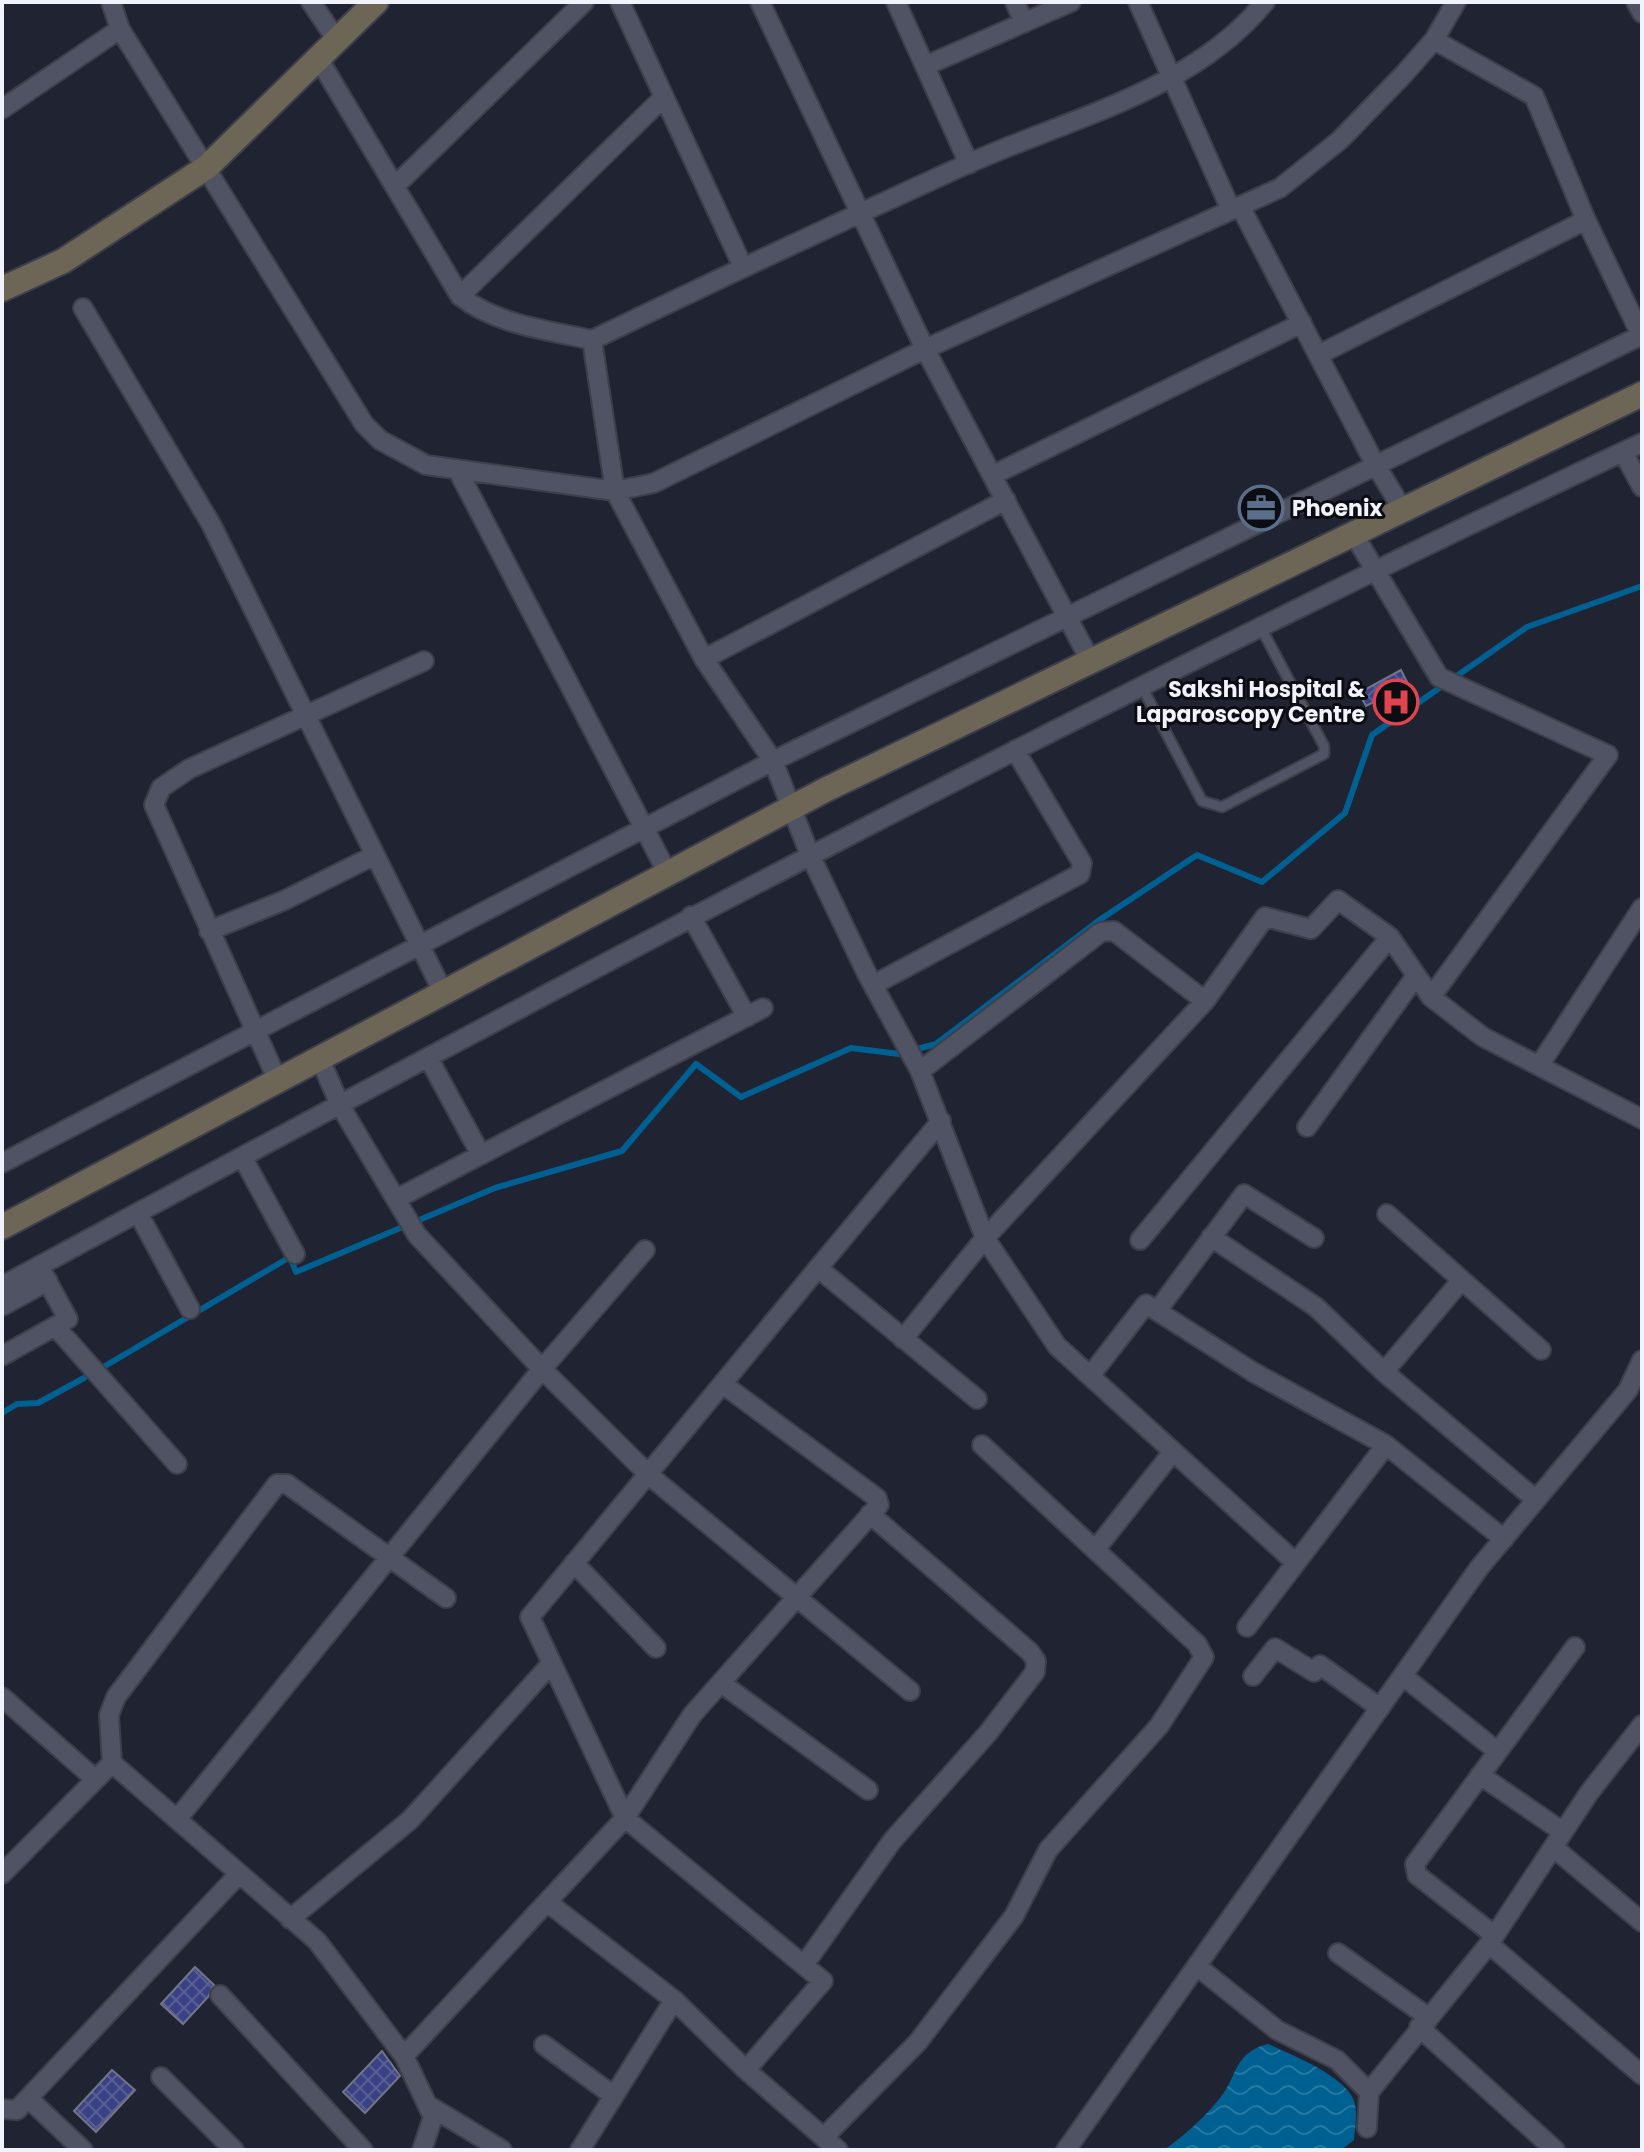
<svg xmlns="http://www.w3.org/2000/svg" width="1644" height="2152" font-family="Poppins,sans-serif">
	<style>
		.water { fill: url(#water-waves) }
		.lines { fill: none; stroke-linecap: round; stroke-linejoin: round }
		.stream { stroke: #006092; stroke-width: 6 }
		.building { fill: url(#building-cross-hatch); stroke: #727586; stroke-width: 2 }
		.lane-casing { stroke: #3d3f4a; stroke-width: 13 }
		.street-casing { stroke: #3d3f4a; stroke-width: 22 }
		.secondary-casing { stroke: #3d3f4a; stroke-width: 28 }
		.lane { stroke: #505363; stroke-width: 9 }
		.street { stroke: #505363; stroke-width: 18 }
		.secondary { stroke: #6d6555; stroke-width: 24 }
		.labels { text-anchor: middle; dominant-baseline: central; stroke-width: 6; stroke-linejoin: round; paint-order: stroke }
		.poi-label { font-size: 22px; font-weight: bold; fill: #f0f2fc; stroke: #0c0d13; text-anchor: start }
	</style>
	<defs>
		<pattern id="water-waves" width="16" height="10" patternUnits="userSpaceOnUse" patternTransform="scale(2)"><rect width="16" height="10" fill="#006092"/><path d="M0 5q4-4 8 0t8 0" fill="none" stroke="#2677a2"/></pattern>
		<pattern id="building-cross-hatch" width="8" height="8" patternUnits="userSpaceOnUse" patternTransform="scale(2)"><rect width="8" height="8" fill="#3b4284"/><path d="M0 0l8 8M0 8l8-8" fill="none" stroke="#585e96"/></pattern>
	</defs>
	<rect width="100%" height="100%" fill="#202331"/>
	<path class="water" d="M1268,2044C1290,2054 1346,2076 1354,2101C1358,2112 1355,2128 1354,2140L1341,2150H1164C1185,2135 1204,2118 1220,2098C1238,2076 1233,2053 1268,2044Z"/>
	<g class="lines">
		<path class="stream" d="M100,1369L290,1257L296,1272L495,1188L622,1151L696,1064L741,1097L851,1048L899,1054L936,1044L1101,919L1197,855L1262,882L1345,813L1372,735L1527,627L1642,586
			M2,1413L17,1404L38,1403L84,1378"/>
	</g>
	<path class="building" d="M1401,670L1416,700L1388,715L1380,699L1366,706L1359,693Z
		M195,1967L214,1985L208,1997L183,2024L161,2004Z
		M382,2051L400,2076L365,2113L343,2092Z
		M112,2070L135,2090L96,2132L74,2111Z"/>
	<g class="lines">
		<g class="lane-casing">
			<path id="lane" d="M1142,687L1202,801L1222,807L1324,754V746L1261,628"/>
		</g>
		<g class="street-casing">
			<path id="street" d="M111,2L120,29L364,424L380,440L426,465L615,491L654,483L925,349L1280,188L1340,140L1404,74L1434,40L1456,2
				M311,2L336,39
				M620,2L743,267
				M760,2L925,349L1091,662
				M896,2L969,164
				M1015,2L1024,23
				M1138,2L1231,210
				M1636,2L1642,13
				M1434,40L1534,96L1586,220L1642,337
				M317,56L460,296C497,325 547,330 592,340L615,491L704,659L773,761L810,855L867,974L920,1071L985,1238L1057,1346L1296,1563
				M925,66L1071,2
				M2,109L120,29
				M395,186L584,2
				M1240,206L1375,464L1403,510
				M460,296L664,97
				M83,308L211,524L443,992
				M592,340C716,280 840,222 965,165C1069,118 1191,92 1265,2
				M1318,355L1586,220
				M1623,452L1642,487
				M458,471L668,874
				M993,475L1302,323
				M1353,533L1439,677L1608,755L1431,997
				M704,659L1006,500
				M691,916L747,1017
				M209,931L285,900L375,855
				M873,985L1080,874L1082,863L1015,750
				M319,1057L341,1107L417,1235L542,1369L650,1476L910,1691
				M429,1059L481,1155
				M1539,1066L1642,908
				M920,1071L1101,932L1114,931L1205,1001
				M277,1079L154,805L161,788L189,769L424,661
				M941,1121L818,1268L977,1399
				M1307,1127L1416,976
				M243,1158L295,1254
				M2,1163L773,761L1642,335
				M396,1199L763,1008
				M138,1213L190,1309
				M1387,1214L1541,1350
				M1211,1237L1316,1307L1384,1372L1536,1500
				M1140,1240L1390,937
				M2,1286C543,994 1085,704 1642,443
				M2,1306L48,1281
				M1157,1311L1244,1194L1314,1238
				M55,1326L177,1464
				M903,1339L985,1238L1205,1001L1265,917L1311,929L1338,900L1390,937L1431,997L1483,1037L1642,1119
				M2,1356L68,1319L39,1266
				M1384,1372L1460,1282
				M1090,1376L1146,1304L1253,1372L1386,1445L1247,1627
				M724,1385L877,1498L879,1505L692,1715L625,1818L530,1617L818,1268
				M1386,1445L1504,1539
				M1095,1550L1172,1453
				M574,1563L656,1648
				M1253,1676L1275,1648L1314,1672L1320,1665L1380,1708
				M1403,1676L1497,1751
				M721,1683L868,1790
				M2,1697L95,1779
				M112,1763L109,1715L116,1697L277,1484H287L446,1598
				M1480,1775L1563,1832
				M178,1818L542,1369L645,1250
				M1553,1847L1642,1922
				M2,1874L112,1763L317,1941L404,2056L625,1818L823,1981L746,2070L838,2150
				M547,1902L674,2000L746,2070
				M290,1919L410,1820L551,1664
				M1494,1935L1417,1875L1415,1864L1575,1647
				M1489,1944L1642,2075
				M1338,1953L1428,2017
				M804,1965L892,1841L988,1733L1035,1672L1036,1661L1030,1652L870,1514
				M1198,1967L1277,2030L1337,2060L1369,2092
				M220,1995L363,2150
				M1419,2027L1555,2150
				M544,2045L614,2096
				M404,2056L433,2117L422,2150
				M161,2077L234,2150
				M29,2099L83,2150
				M431,2107L502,2150
				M2,2109L17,2110L239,1874
				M1367,2128L1369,2092L1489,1944L1589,1793L1642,1725
				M824,2137L918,2042L1014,1916L1048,1850L1159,1726L1204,1657L1197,1644L982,1445
				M580,2150L674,2000
				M1066,2150L1479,1568L1628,1390L1642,1360"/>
		</g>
		<g class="secondary-casing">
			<path id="secondary" d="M2,289L63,261L207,167L376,2
				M2,1227L825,790L1642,394"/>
		</g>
		<use href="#lane" class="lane"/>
		<use href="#street" class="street"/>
		<use href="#secondary" class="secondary"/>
	</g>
	<defs>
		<g id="office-ring" transform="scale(2.3)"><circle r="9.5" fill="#0c0d13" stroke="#5c6f8a" stroke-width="1.5"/><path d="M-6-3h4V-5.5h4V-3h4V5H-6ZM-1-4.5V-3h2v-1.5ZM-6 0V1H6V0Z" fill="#5c6f8a"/></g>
		<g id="hospital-ring" transform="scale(2.3)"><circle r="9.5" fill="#0c0d13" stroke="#e0444e" stroke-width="1.5"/><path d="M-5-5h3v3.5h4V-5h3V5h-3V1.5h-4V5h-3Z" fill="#e0444e"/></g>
	</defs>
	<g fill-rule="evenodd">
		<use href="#office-ring" x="1261" y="508"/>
		<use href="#hospital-ring" x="1396" y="702"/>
	</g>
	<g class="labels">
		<g class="poi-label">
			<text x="1292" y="508">Phoenix</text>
			<text x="1365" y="689" text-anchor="end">Sakshi Hospital &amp;<tspan x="1365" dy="25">Laparoscopy Centre</tspan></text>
		</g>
	</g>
	<rect width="1644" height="2152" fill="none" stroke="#f0f2fc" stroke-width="8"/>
</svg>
